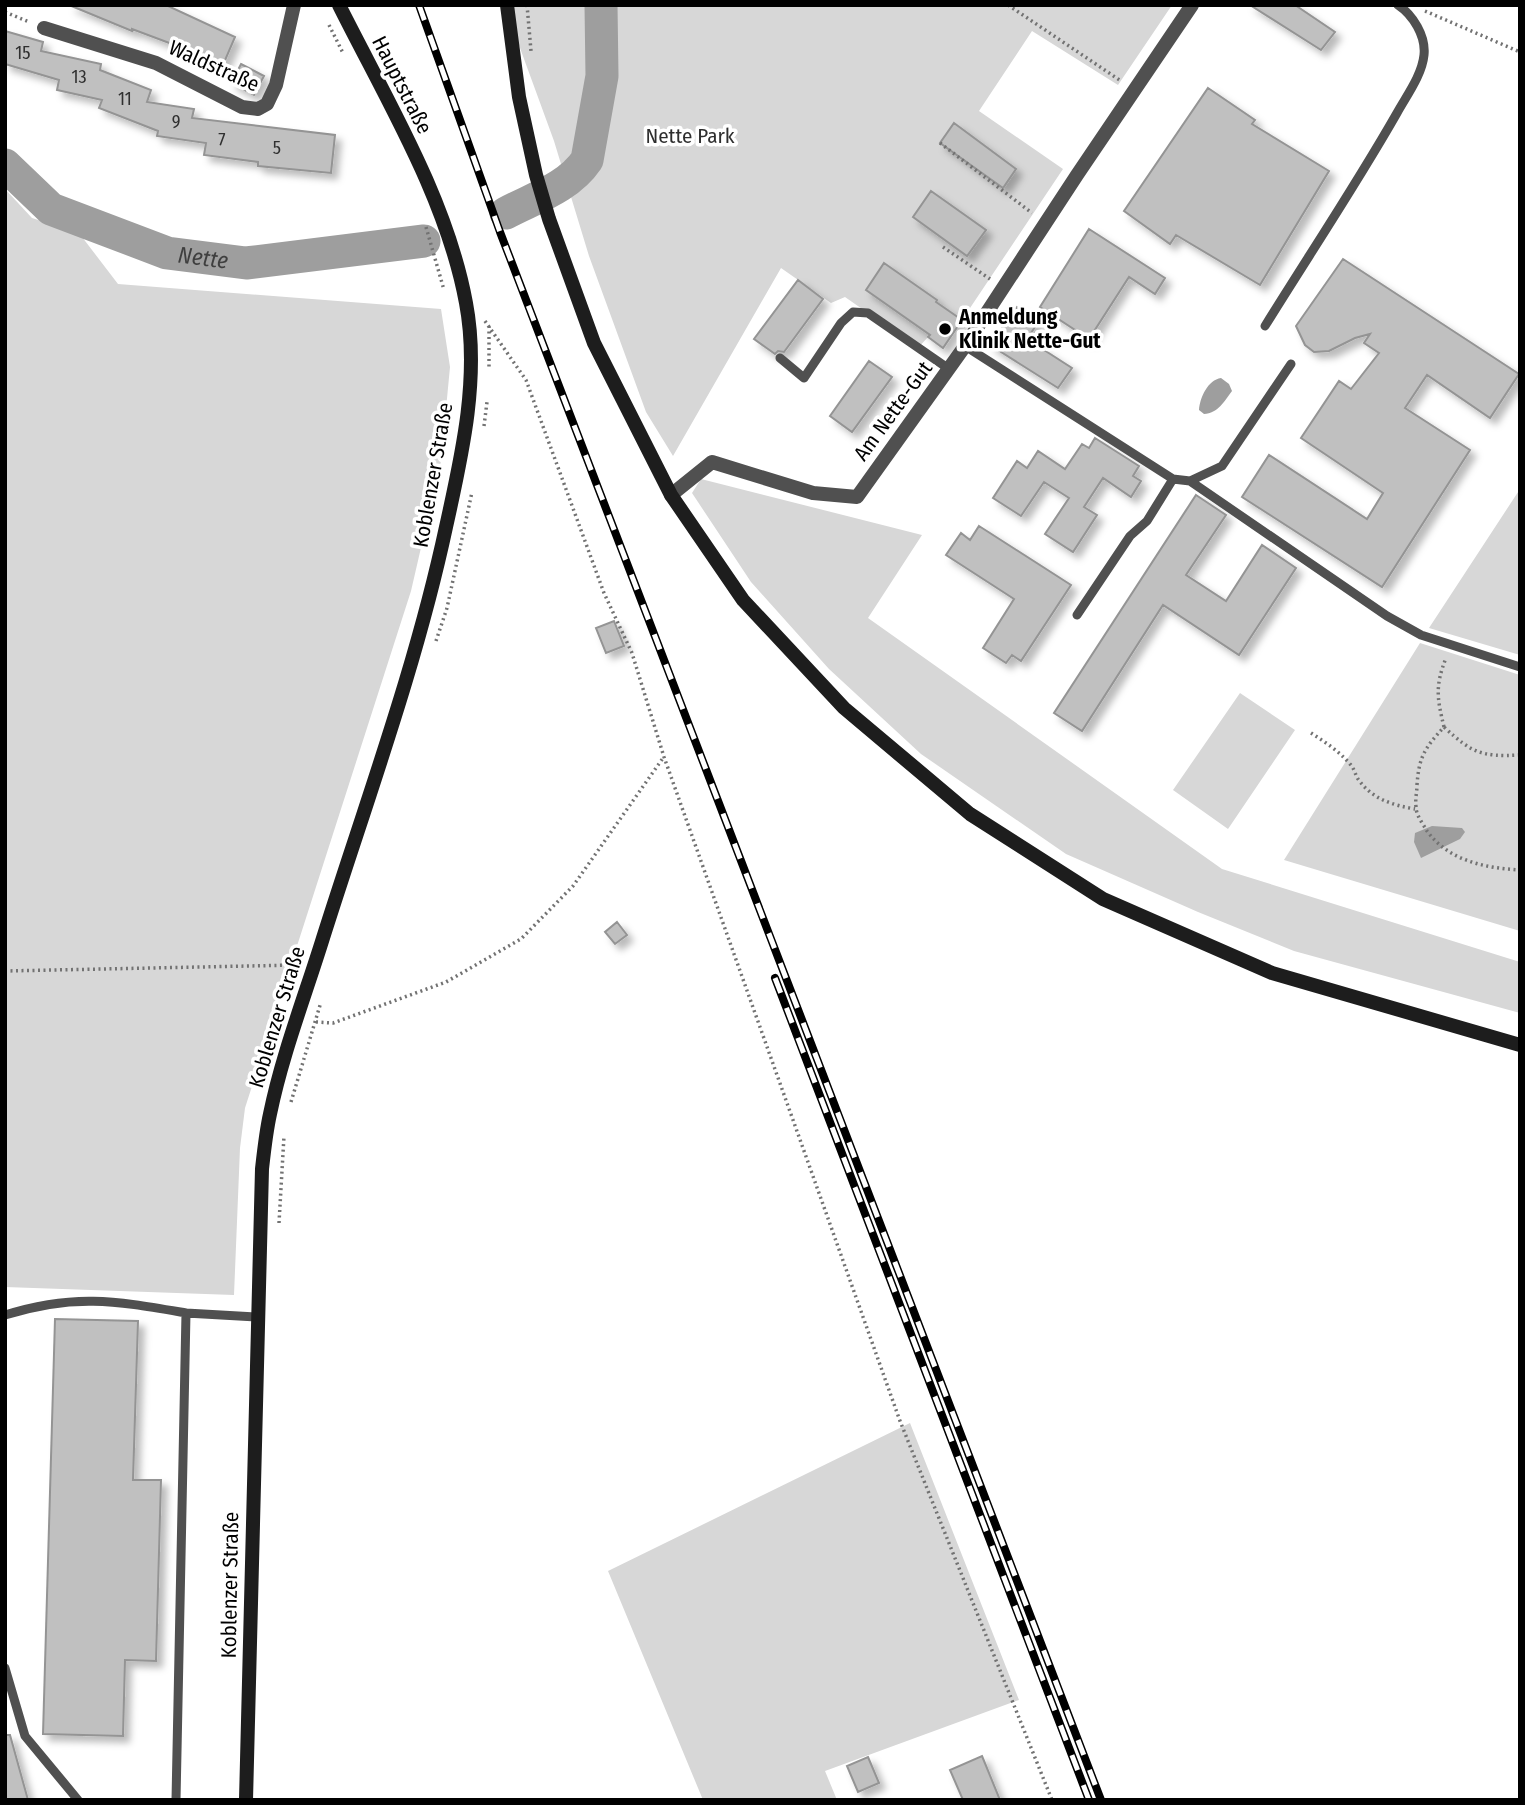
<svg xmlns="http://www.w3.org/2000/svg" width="1525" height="1805" font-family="'Fira Sans Condensed',sans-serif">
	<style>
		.green { fill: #d7d7d7 }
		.water { fill: #9e9e9e }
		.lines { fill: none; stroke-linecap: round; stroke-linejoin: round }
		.river { stroke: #9e9e9e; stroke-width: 33 }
		.building { fill: #c0c0c0; stroke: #949494; stroke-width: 2; filter: url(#shadow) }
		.path { stroke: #727272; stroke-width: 3.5; stroke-dasharray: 2 3.5; stroke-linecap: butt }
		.lane { stroke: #505050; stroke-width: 9 }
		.street { stroke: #505050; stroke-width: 14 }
		.secondary { stroke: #1d1d1d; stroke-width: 14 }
		.rail-casing { stroke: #000; stroke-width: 8 }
		.rail { stroke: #fff; stroke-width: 5; stroke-dasharray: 16; stroke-linecap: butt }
		.poi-dot { fill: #000; stroke: #fff; stroke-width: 2.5 }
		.labels { text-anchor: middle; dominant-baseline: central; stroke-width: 7; stroke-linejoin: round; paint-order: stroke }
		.number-label { font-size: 18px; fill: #303030 }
		.street-label { font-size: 21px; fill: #000; stroke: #fff }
		.park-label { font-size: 21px; fill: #2e2e2e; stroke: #fff }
		.poi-label { font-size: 21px; font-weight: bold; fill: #000; stroke: #fff; text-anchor: start }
		.water-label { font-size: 23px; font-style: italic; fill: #3f3f3f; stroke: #fff }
	</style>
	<defs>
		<filter id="shadow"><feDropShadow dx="6" dy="6" stdDeviation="3.5" flood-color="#0004"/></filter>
	</defs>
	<rect width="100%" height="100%" fill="#fff"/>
	<path class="green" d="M513,5H1172L1118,85L1032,31L979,111L1063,169L962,320L946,309L928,337L918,348L845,297L831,303L781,268L673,456L646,412L589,256L554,141L516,37Z
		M5,189L32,218L79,233L118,284L441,309L450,367L441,461L411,591L245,1108L240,1148L234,1295L5,1287Z
		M701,479L922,535L868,618L1222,869L1520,962V1013L1294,951L1198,912L1066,854L921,754L829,669L751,582L692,493Z
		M1520,489V655L1429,628Z
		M1420,643L1520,675V931L1284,860Z
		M1240,693L1295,730L1228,829L1173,790Z
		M910,1423L1019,1700L825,1771L837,1800H703L608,1571Z"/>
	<path class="water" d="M1221,378L1229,384L1232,391C1224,402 1218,413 1204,414L1199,410C1200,397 1208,380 1221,378Z
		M1432,826L1462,828L1465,832L1460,839L1421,858L1414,842L1415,833Z"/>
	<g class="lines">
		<g class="river">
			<path id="s1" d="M5,165L51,209L167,253L246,263L424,241"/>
			<path d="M506,213C534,198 568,188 587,160L602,76L601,5"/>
		</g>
	</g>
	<path class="building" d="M69,5H166L235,37L223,65L188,50L132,29V31Z
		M1250,5H1295L1335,32L1321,50Z
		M5,31L43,42L41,51L101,64L100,70L151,90L147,102L194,109L192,118L335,135L331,173L258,166V162L204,155L206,143L157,136L158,131L99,108L102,100L57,90L59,80L5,64Z
		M241,64L264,76L254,95L231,83Z
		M1208,88L1255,120L1252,124L1329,171L1260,285L1176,235L1170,244L1124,211Z
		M954,123L1016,169L1003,188L940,143Z
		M931,191L986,230L967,256L913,217Z
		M1089,229L1165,278L1155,294L1129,277L1089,339L1040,307Z
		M1343,259L1519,374L1490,418L1427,375L1405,408L1470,450L1382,587L1242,497L1269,455L1367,519L1383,493L1301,438L1339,381L1351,389L1379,353L1364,343L1370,334L1355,338L1329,351L1314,352L1305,345L1296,326Z
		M884,263L937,300L936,302L962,320L943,348L928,337L930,335L866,290Z
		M798,280L823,299L784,352L778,351L775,354L754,339Z
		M1017,307L1039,321L1027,339L1072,368L1058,388L990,345Z
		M869,361L892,377L852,432L830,416Z
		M1095,438L1139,466L1133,476L1141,481L1131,497L1103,478L1084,507L1097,515L1073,552L1045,534L1069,498L1044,482L1021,516L993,498L1017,461L1027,468L1038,451L1065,469L1082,444L1089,448Z
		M1196,495L1226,515L1186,575L1226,601L1262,545L1296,568L1239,655L1163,605L1082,731L1054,713Z
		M979,526L1071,585L1021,661L1012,655L1006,663L983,648L1014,599L946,555L961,533L970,540Z
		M614,621L624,646L606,653L596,628Z
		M617,922L627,935L615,944L605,932Z
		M55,1319L138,1321L133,1480H161L156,1661L125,1660L123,1736L43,1734Z
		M5,1735H10L28,1800H5Z
		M982,1756L1000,1800H963L950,1770Z
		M868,1757L879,1783L858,1792L847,1766Z"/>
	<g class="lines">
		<path class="path" d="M527,5L531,51
			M1008,5L1121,81
			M1425,11L1520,52
			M5,12L29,22
			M329,25L343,53
			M940,143L1032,213
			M426,227L444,290
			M943,247L990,279
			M485,321L526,380L604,593L632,653L664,757L900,1421L1052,1800
			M489,326V370
			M484,426L487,402
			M436,641L447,608L472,492
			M1444,727C1437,698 1435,686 1446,658
			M1311,733C1325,742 1339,751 1350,764C1354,768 1355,774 1358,779C1372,799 1392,805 1415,809
			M1520,755C1481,757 1472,753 1444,727C1425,748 1419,756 1417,785C1417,792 1415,799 1416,807C1416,815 1423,824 1427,831C1449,861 1485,868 1520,870
			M5,971L297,965
			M316,1022L333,1023L446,982L521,939L573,886L663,758
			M291,1102L321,1002
			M279,1223L284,1136"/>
		<path class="lane" d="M1265,326C1309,255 1356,185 1397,113C1407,95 1422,75 1424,55C1426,36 1413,15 1398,5
			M965,346L1173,479L1190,481L1387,616L1421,635L1520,667
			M780,358L804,378L841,323L853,312L868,313L949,369
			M1190,481L1222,466L1291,364
			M1077,615L1130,536L1147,521L1173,479
			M5,1315C75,1293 116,1301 186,1313
			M5,1668L25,1736L78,1800
			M176,1800L186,1313L257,1317"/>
		<path class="street" d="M44,28L156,63L242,107L258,109L267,104L276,85L294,5
			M671,495L712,462L813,493L857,497L965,346L1077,175L1192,5"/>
		<path class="secondary" d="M507,5L519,97L536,175L549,219L594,343L671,495L743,600L844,708L970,814L1103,899L1272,973L1520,1045
			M246,1800L262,1169C264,1151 266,1132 270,1114C282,1055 305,996 323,938C366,802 416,667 446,527C462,455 480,377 466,303C447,199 386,99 339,5"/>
		<g class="rail-casing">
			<path id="rail" d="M419,5L500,232L1101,1800
				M775,978L1089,1800"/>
		</g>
		<use href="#rail" class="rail"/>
	</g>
	<circle class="poi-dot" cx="945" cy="329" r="7"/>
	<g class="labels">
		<g class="number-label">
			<text x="23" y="53">15</text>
			<text x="79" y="77">13</text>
			<text x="125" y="99">11</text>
			<text x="176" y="122">9</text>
			<text x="222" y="140">7</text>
			<text x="277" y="148">5</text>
		</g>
		<g class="street-label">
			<text transform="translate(214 66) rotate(24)">Waldstraße</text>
			<text transform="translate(402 85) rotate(63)">Hauptstraße</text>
			<text transform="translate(893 411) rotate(-54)">Am Nette-Gut</text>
			<text transform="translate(433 475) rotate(-80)">Koblenzer Straße</text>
			<text transform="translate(277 1017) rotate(-73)">Koblenzer Straße</text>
			<text transform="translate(230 1585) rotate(-89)">Koblenzer Straße</text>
		</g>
		<g class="park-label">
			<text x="690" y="136">Nette Park</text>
		</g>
		<g class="poi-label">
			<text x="959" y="317">Anmeldung<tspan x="959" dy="24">Klinik Nette-Gut</tspan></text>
		</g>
		<g class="water-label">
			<text stroke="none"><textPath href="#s1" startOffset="224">Nette</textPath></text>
		</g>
	</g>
	<rect width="1525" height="1805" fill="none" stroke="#000000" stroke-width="14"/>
</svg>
